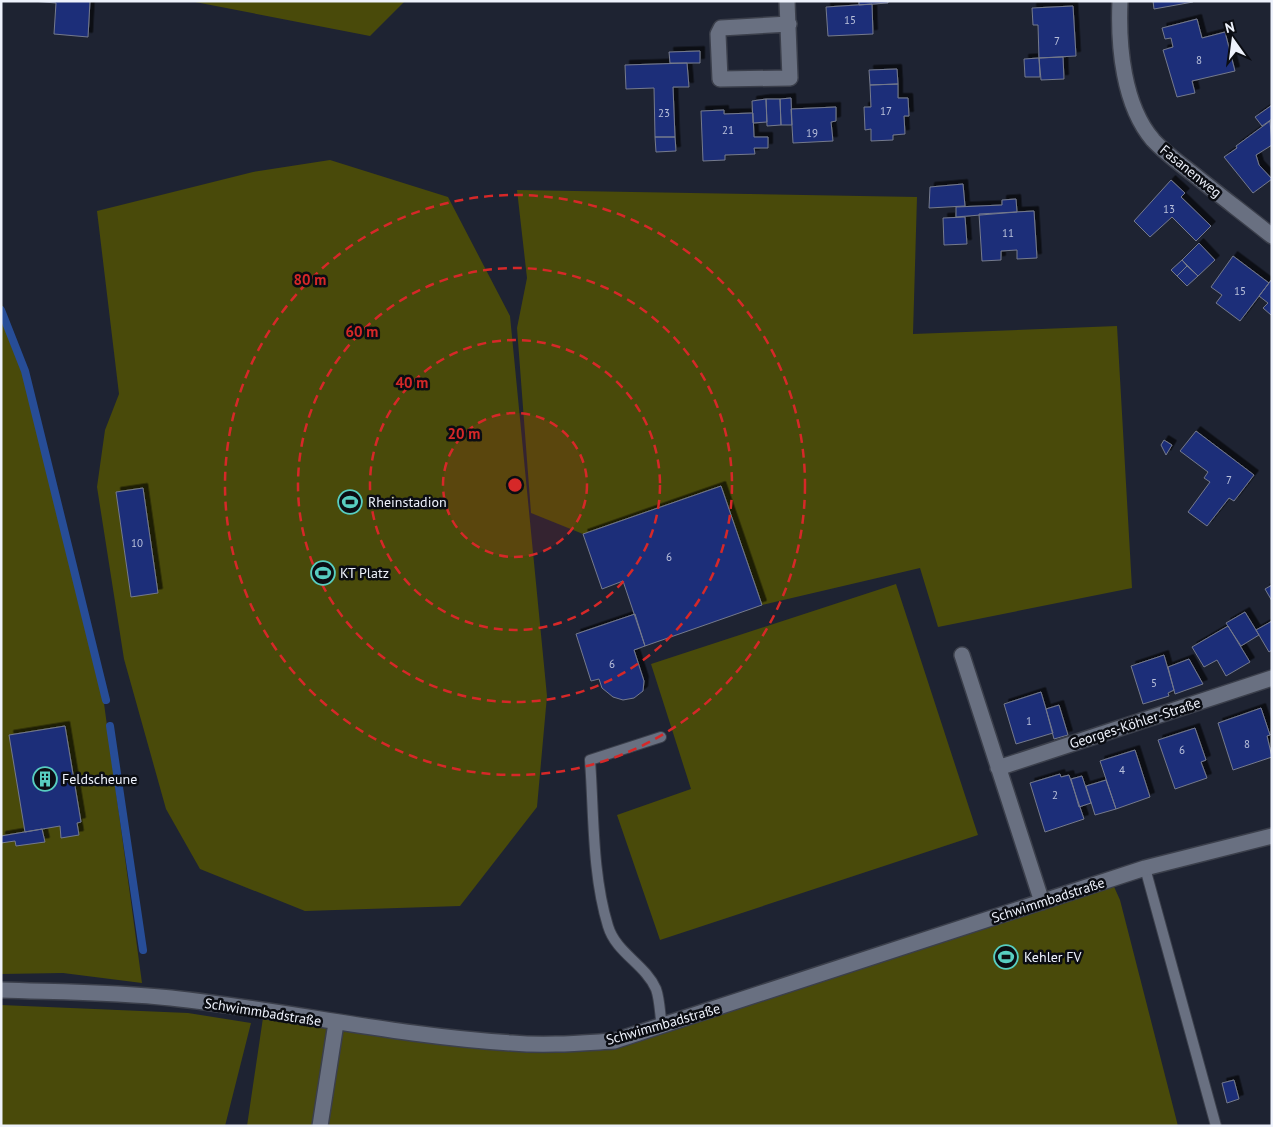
<svg xmlns="http://www.w3.org/2000/svg" width="1273" height="1127" font-family="'PT Sans',sans-serif">
	<style>
		.green { fill: #494a0a }
		.lines { fill: none; stroke-linecap: round; stroke-linejoin: round }
		.stream { stroke: #274d97; stroke-width: 8 }
		.building { fill: #1f2e79; stroke: #747a8c; filter: url(#shadow) }
		.lane-casing { stroke: #3b3f4b; stroke-width: 12 }
		.street-casing { stroke: #3b3f4b; stroke-width: 18 }
		.lane { stroke: #697081; stroke-width: 10 }
		.street { stroke: #697081; stroke-width: 15 }
		.ring { fill: none; stroke: #d62828; stroke-width: 2.5; stroke-dasharray: 9 6 }
		.labels { text-anchor: middle; dominant-baseline: central; stroke-width: 5; stroke-linejoin: round; paint-order: stroke }
		.number-label { font-size: 11px; fill: #bac1db }
		.street-label { font-size: 14px; fill: #eef2fc; stroke: #0b0d13 }
		.poi-label { font-size: 14px; fill: #eef2fc; stroke: #0b0d13; text-anchor: start }
		.centre { fill: #d62828; stroke: #0b0d13; stroke-width: 2.5 }
		.ring-label { font-size: 15px; text-anchor: middle; font-weight: bold; fill: #d62828; stroke: #0b0d13; stroke-width: 5; stroke-linejoin: round; paint-order: stroke }
	</style>
	<defs>
		<filter id="shadow"><feDropShadow dx="4.5" dy="-4.5" stdDeviation="0" flood-color="#0009"/></filter>
	</defs>
	<rect width="100%" height="100%" fill="#1e2332"/>
	<path class="green" d="M190,1H405L370,36Z
		M330,160L448,197L510,316L547,696L537,807L460,906L305,911L200,869L166,809L124,659L97,487L105,430L119,394L97,211L253,172Z
		M517,190L917,197L913,334L1117,326L1132,588L938,627L920,568L762,605L721,486L583,534L531,513L517,328L527,278Z
		M1,301L22,366L103,696L142,983L63,973L1,974Z
		M896,584L978,835L660,940L617,815L691,789L651,664Z
		M1111,880L1120,900L1178,1126H247L264,1011L511,1043L614,1041Z
		M1,1005L188,1013L251,1023L225,1126H1Z"/>
	<g class="lines">
		<path class="stream" d="M1,310L25,371L106,700
			M110,726L143,950"/>
	</g>
	<path class="building" d="M32,1H90L88,37L54,34L56,3Z
		M859,1H888V3L859,5Z
		M1153,1H1193V2L1154,9Z
		M872,4L873,34L828,36L826,7Z
		M1073,6L1076,56L1039,58L1038,25H1033L1032,8Z
		M1197,19L1202,38L1225,32L1235,71L1192,81L1195,93L1177,97L1163,50L1173,47L1171,38L1165,39L1162,28Z
		M700,51V63H670L669,52Z
		M1063,57L1064,79L1041,80L1039,58Z
		M1039,58L1040,77H1025L1024,59Z
		M687,63L689,87H673L675,137H655L654,88L626,89L625,65Z
		M897,69L898,84L870,85L869,70Z
		M898,84V98H908L909,116H904L905,134L893,135V140L871,141V129L865,130L864,107H871L870,85Z
		M791,98L792,125H781L780,99Z
		M766,99L767,122L753,123L752,101Z
		M766,99H780L781,125L767,126Z
		M1272,105V119L1262,126L1255,117Z
		M836,107V121L831,122L833,141L793,143L791,109Z
		M724,110V114L753,113L754,137H768V148H754L755,154L725,155V160L703,161L701,111Z
		M1270,121L1272,145L1256,155L1259,165L1272,179L1253,193L1224,157L1237,148L1236,146Z
		M655,137H675L676,151L656,152Z
		M1171,180L1185,193L1181,197L1211,226L1196,241L1172,217L1150,237L1134,221Z
		M963,184L965,206L929,208L930,187Z
		M1016,199L1017,212L956,217V207L1002,205V200Z
		M1034,211L1037,258L1017,259V250L1001,251V260L982,261L979,214Z
		M965,217L967,244L944,245L943,218Z
		M1199,243L1215,260L1198,276L1182,260Z
		M1233,256L1269,283L1240,321L1216,303L1222,295L1211,287Z
		M1182,260L1187,266L1177,276L1171,270Z
		M1187,266L1198,276L1187,286L1177,276Z
		M1272,279V314L1271,315L1263,308L1268,303L1259,296Z
		M1196,431L1254,475L1234,501L1229,498L1207,526L1188,512L1210,482L1204,478L1208,472L1180,451Z
		M1164,440L1172,445L1166,455L1161,445Z
		M721,486L762,605L645,646L623,581L602,589L583,534Z
		M143,488L158,593L131,597L116,492Z
		M1272,585V601L1265,589Z
		M1245,612L1259,635L1241,646L1226,623Z
		M635,614L645,646L634,650L644,681L643,691L634,698L623,700L613,697L602,688L599,679L591,681L576,634Z
		M1272,621V650L1269,652L1256,630Z
		M1228,626L1250,662L1226,676L1217,660L1204,667L1192,647Z
		M1164,655L1174,690L1168,693L1169,696L1143,704L1131,666Z
		M1189,659L1203,684L1175,694L1168,667Z
		M1041,692L1053,733L1016,744L1004,704Z
		M1059,705L1068,735L1054,739L1046,709Z
		M1261,708L1270,735L1267,736L1272,757L1233,770L1218,723Z
		M65,726L81,822L77,823L79,835L61,838L60,826L25,832L9,735Z
		M1195,728L1206,760L1201,762L1207,778L1175,789L1158,740Z
		M1135,750L1150,797L1116,809L1100,761Z
		M1060,774L1061,777L1069,775L1084,819L1045,832L1030,783Z
		M1082,776L1091,803L1079,807L1071,779Z
		M1106,780L1116,809L1095,815L1086,786Z
		M42,829L45,842L16,846L15,841L1,843V836Z
		M1234,1080L1239,1099L1227,1103L1222,1083Z"/>
	<g class="lines">
		<g class="lane-casing">
			<path id="lane" d="M661,737L590,760C594,814 592,874 608,926C616,953 645,964 656,989C660,1000 660,1016 662,1027
				M1145,868L1216,1126"/>
		</g>
		<g class="street-casing">
			<path id="street" d="M787,1L790,78L720,79L718,34L721,28L789,24
				M1120,1C1118,45 1123,105 1153,140C1166,154 1182,165 1197,177C1222,197 1247,216 1272,236
				M962,655L1042,902
				M998,768L1272,678
				M1,990C58,992 115,992 171,998C285,1010 397,1036 512,1043C546,1046 580,1043 614,1041L1145,868L1272,836
				M320,1126L336,1023"/>
		</g>
		<use href="#lane" class="lane"/>
		<use href="#street" class="street"/>
	</g>
	<circle cx="515" cy="485" r="72" fill="#d62828" fill-opacity=".12"/>
	<g class="ring">
		<circle cx="515" cy="485" r="72"/>
		<circle cx="515" cy="485" r="145"/>
		<circle cx="515" cy="485" r="217"/>
		<circle cx="515" cy="485" r="290"/>
	</g>
	<defs>
		<g id="stadium-ring" transform="scale(1.25)"><circle r="9.5" fill="#0b0d13" stroke="#58cec1" stroke-width="1.5"/><path d="M0-5a6.5 5 0 1 0 0 10a6.5 5 0 1 0 0-10ZM-3.5-1.8h7v3.6h-7Z" fill="#58cec1"/></g>
		<g id="building-ring" transform="scale(1.25)"><circle r="9.5" fill="#0b0d13" stroke="#58cec1" stroke-width="1.5"/><path d="M-4-6H4V6H1V3H-1V6H-4ZM-2.5-4.3h1.7v1.8h-1.7ZM.8-4.3h1.7v1.8H.8ZM-2.5-1h1.7V.8h-1.7ZM.8-1h1.7V.8H.8Z" fill="#58cec1"/></g>
	</defs>
	<g fill-rule="evenodd">
		<use href="#stadium-ring" x="350" y="502"/>
		<use href="#stadium-ring" x="323" y="573"/>
		<use href="#building-ring" x="45" y="779"/>
		<use href="#stadium-ring" x="1006" y="957"/>
	</g>
	<g class="labels">
		<g class="number-label">
			<text x="850" y="20">15</text>
			<text x="1057" y="41">7</text>
			<text x="1199" y="60">8</text>
			<text x="886" y="111">17</text>
			<text x="664" y="113">23</text>
			<text x="728" y="130">21</text>
			<text x="812" y="133">19</text>
			<text x="1169" y="209">13</text>
			<text x="1008" y="233">11</text>
			<text x="1240" y="291">15</text>
			<text x="1229" y="480">7</text>
			<text x="137" y="543">10</text>
			<text x="669" y="557">6</text>
			<text x="612" y="664">6</text>
			<text x="1154" y="683">5</text>
			<text x="1029" y="721">1</text>
			<text x="1247" y="744">8</text>
			<text x="1182" y="750">6</text>
			<text x="1122" y="770">4</text>
			<text x="1055" y="795">2</text>
		</g>
		<g class="street-label">
			<text transform="translate(1191 171) rotate(39)">Fasanenweg</text>
			<text transform="translate(1135 723) rotate(-18)">Georges-Köhler-Straße</text>
			<text transform="translate(1048 900) rotate(-18)">Schwimmbadstraße</text>
			<text transform="translate(263 1012) rotate(9)">Schwimmbadstraße</text>
			<text transform="translate(663 1024) rotate(-16)">Schwimmbadstraße</text>
		</g>
		<g class="poi-label">
			<text x="368" y="502">Rheinstadion</text>
			<text x="340" y="573">KT Platz</text>
			<text x="62" y="779">Feldscheune</text>
			<text x="1024" y="957">Kehler FV</text>
		</g>
	</g>
	<circle cx="515" cy="485" r="8" class="centre"/>
	<g class="ring-label">
		<text x="310" y="285">80 m</text>
		<text x="362" y="337">60 m</text>
		<text x="412" y="388">40 m</text>
		<text x="464" y="439">20 m</text>
	</g>
	<rect width="1273" height="1127" fill="none" stroke="#eef2fc" stroke-width="5"/>
	<g transform="translate(1233 40) rotate(346)" stroke="#0b0d13" stroke-width="4" paint-order="stroke">
	<path d="M0-4L9 19L0 12L-9 19Z" fill="#eef2fc"/>
	<text y="-8" font-size="14" font-weight="bold" text-anchor="middle" fill="#eef2fc">N</text>
	</g>
</svg>
